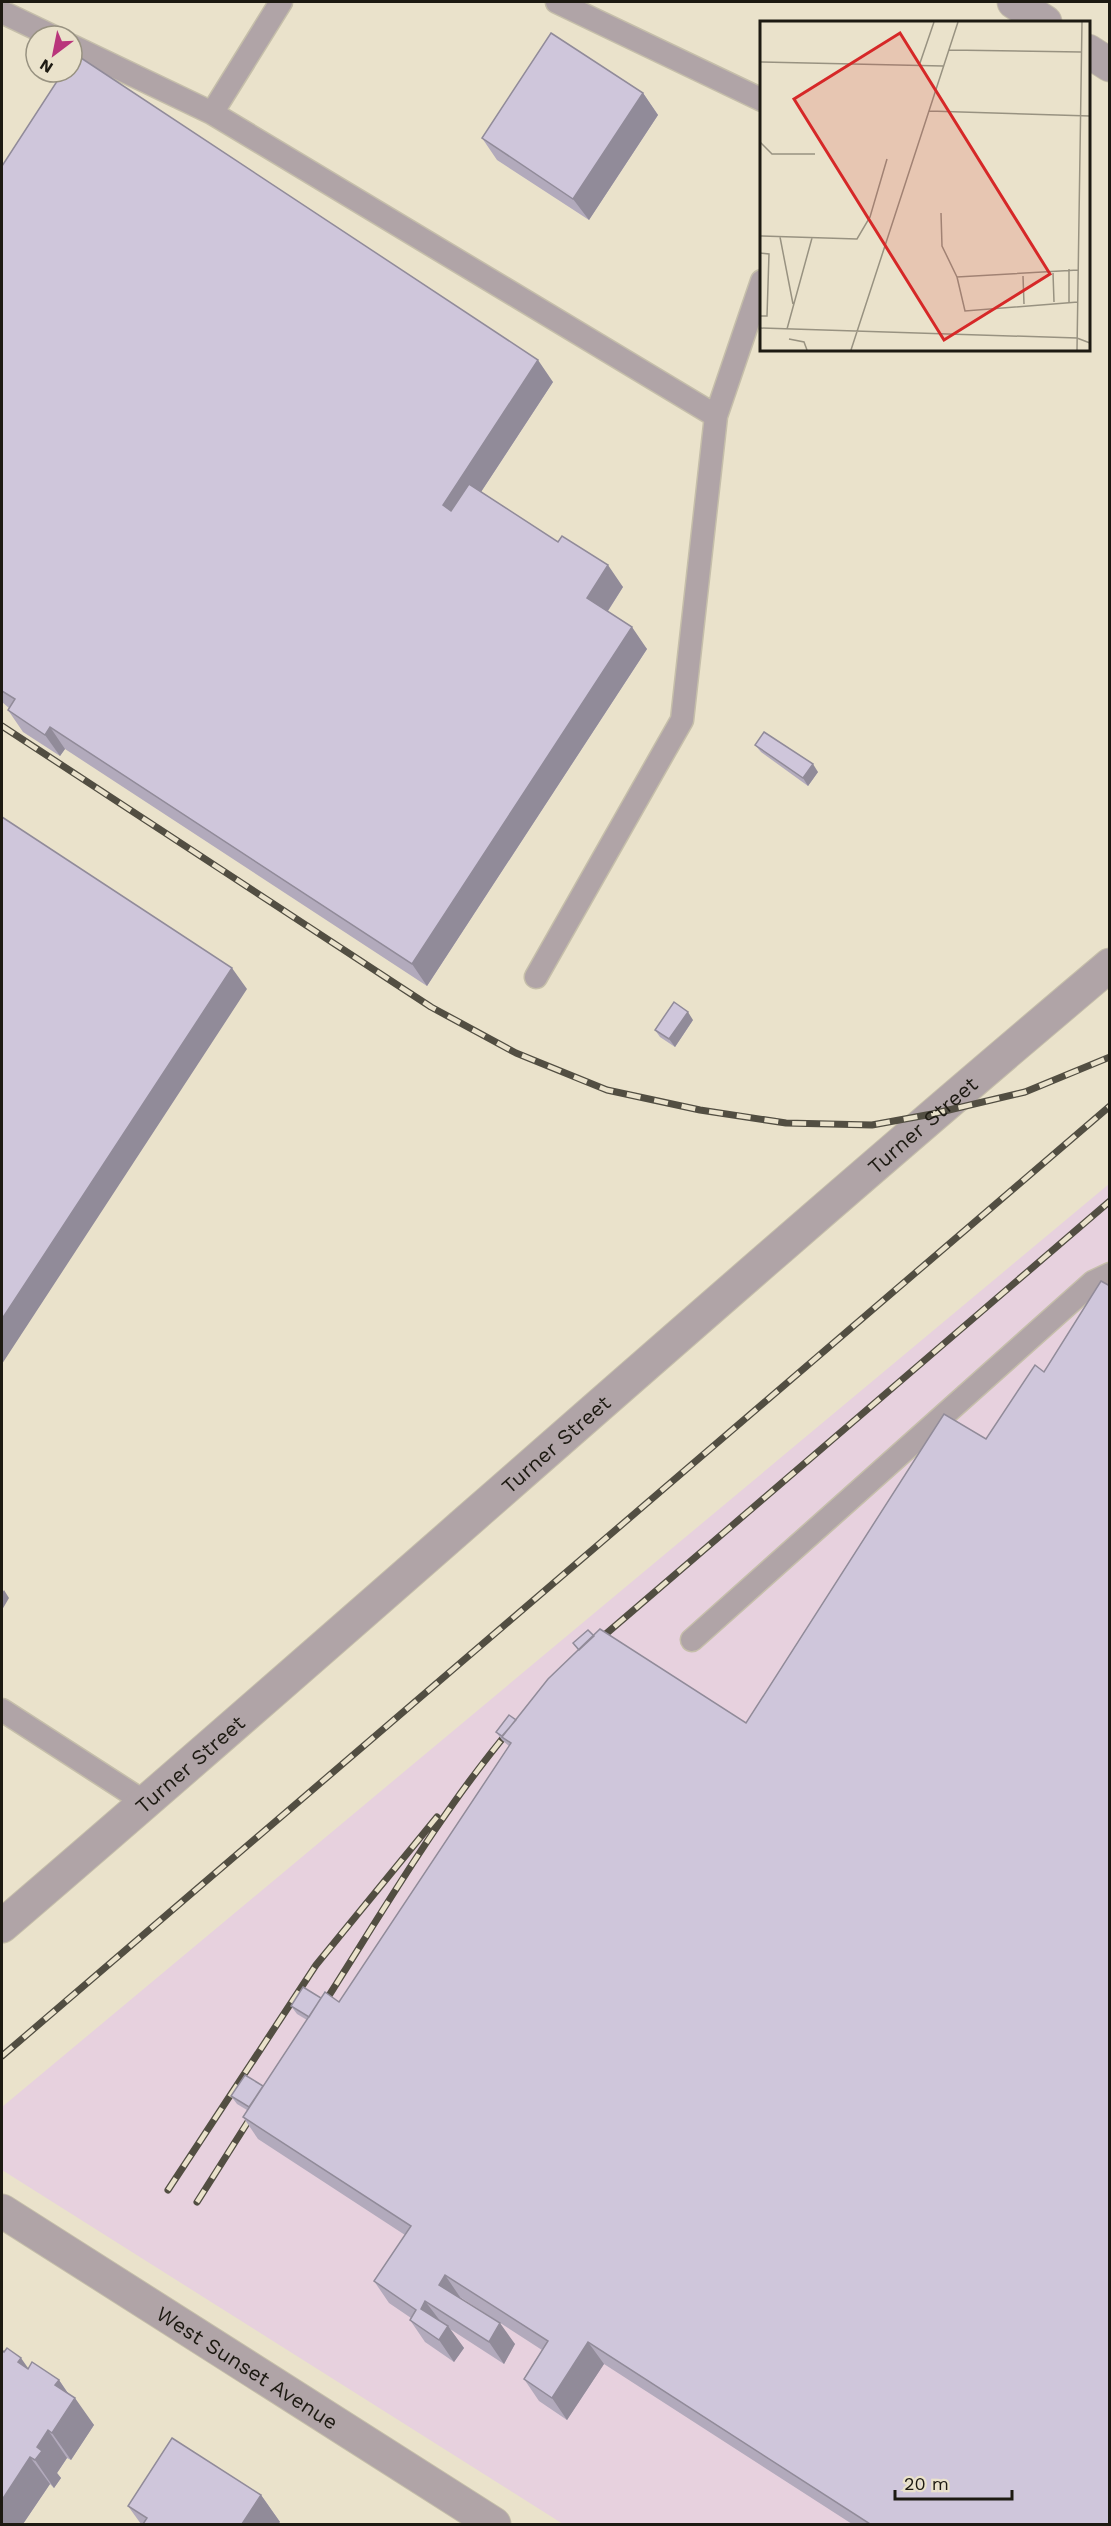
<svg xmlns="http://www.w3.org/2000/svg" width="1111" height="2526" font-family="'Work Sans',sans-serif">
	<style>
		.industrial { fill: #e7d1de }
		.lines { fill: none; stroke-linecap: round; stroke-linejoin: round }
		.service-casing { stroke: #c5beaa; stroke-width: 25 }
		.minor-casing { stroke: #c5beaa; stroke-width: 35 }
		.tertiary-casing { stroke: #c5beaa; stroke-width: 35 }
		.service { stroke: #b0a4a7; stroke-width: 22 }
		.minor { stroke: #b0a4a7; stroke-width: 33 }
		.tertiary { stroke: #b0a4a7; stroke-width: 33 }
		.rail-casing { stroke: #524e42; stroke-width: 7 }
		.rail { stroke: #eae2cb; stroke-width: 4.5; stroke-dasharray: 14; stroke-linecap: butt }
		.wall { fill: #b2aabc }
		.shaded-wall { fill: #918b99 }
		.building { fill: #cfc6db; stroke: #918b99; stroke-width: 1.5 }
		.labels { text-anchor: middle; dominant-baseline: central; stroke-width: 4.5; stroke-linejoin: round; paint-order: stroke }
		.street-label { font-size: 21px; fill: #1d1a12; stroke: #eae2cb }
		.inset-road { fill: none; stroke: #989281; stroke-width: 1.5 }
		.view { fill: #d62828; fill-opacity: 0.15; stroke: #d62828; stroke-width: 3 }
		.inset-edge { fill: none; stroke: #1d1a12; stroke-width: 3 }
	</style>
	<rect width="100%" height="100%" fill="#eae2cb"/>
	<path class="industrial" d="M1109,1184V2524H563L2,2170V2107Z"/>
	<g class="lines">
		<g class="service-casing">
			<path id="service" d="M557,2L762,100
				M2,12L52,36
				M72,46L212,113L716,416L682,720L536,977
				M212,113L281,2
				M716,416L762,281
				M692,1640L1093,1282L1110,1274
				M2,1710L146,1803"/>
		</g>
		<g class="minor-casing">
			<path id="minor" d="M1014,2L1045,22
				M1088,51L1110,65"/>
		</g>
		<g class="tertiary-casing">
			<g id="tertiary">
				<path id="s1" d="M2,1926C373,1608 736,1280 1110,965"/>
				<path id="s2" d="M2,2211L494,2524"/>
			</g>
		</g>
		<use href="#service" class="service"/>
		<use href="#minor" class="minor"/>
		<use href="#tertiary" class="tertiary"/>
		<g class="rail-casing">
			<path id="rail" d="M2,726L431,1007L516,1053L607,1090L700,1110L786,1123L872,1125L932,1114L1025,1092L1110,1057
				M593,1645L1110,1201
				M321,2008C382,1913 440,1812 513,1726
				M2,2056L1110,1106
				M168,2190L316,1965L437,1817
				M197,2202L256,2109"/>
		</g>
		<use href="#rail" class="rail"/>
	</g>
	<path class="wall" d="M643,93L658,115L589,220L497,160L482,138Z
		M2,166L553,382L481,492L623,587L608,611L647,649L427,986L65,749L60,756L23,732L8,710L9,708L2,702Z
		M755,745L818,772L808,786L761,752Z
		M693,1020L675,1047L660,1037L655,1030Z
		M588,1630L1110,2524H852L604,2364L567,2420L539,2401L524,2379L542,2350L460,2297L515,2344L504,2364L450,2329L464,2348L454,2362L425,2342L410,2320L411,2318L389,2303L374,2281L405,2235L258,2139L243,2117L247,2110L237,2104L231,2096L263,2086L307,2020L297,2014L291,2006L321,1998L339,2002L509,1746L502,1740L496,1732L516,1720L578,1650L573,1643Z
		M28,2369L59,2380L68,2393L94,2425L71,2460L67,2458L57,2473L61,2478L54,2488L50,2484L23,2524Z
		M261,2495L280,2522L278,2524H141L128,2506Z"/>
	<path class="shaded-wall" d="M643,93L658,115L589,220L573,199Z
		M538,360L553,382L458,527L443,505Z
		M608,565L623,587L602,620L587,598Z
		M632,627L647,649L427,986L412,964Z
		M50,727L65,749L60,756L45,735Z
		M813,764L818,772L808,786L803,778Z
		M232,968L247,989L2,1364V1319Z
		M688,1012L693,1020L675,1047L669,1039Z
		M4,1590L9,1598L2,1610V1593Z
		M445,2275L460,2297L454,2306L439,2285Z
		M425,2301L441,2322L421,2309Z
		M500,2323L515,2344L504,2364L489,2342Z
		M448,2326L464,2348L454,2362L439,2340Z
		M588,2342L604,2364L567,2420L552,2398Z
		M21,2358L40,2385L18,2362Z
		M59,2380L73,2401L75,2398L94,2425L71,2460L52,2433L55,2385Z
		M48,2430L67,2458L57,2473L61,2478L54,2488L35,2460L37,2447Z
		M30,2457L50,2484L23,2524H2V2500Z
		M261,2495L280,2522L278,2524H242Z"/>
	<path class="building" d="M551,33L643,93L573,199L482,138Z
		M75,54L538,360L443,505L451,511L469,484L558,542L562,536L608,565L587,598L632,627L412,964L50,727L45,735L8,710L15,699L2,691V166L63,72H72V58Z
		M764,732L813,764L803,778L755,745Z
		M2,817L232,968L2,1319Z
		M674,1002L688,1012L669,1039L655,1030Z
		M1101,1281L1110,1286V2524H870L588,2342L552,2398L524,2379L548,2341L445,2275L439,2285L500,2323L489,2342L425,2301L421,2309L448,2326L439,2340L410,2320L416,2310L374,2281L411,2226L243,2117L325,1992L339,2002L511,1743L502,1737L548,1679L600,1629L746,1723L944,1414L986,1439L1035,1365L1044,1372Z
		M588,1630L594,1636L579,1650L573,1643Z
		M509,1715L516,1720L502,1736L496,1732Z
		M303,1987L321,1998L309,2017L291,2006Z
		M245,2075L263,2086L249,2107L231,2096Z
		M7,2348L21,2358L18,2362L28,2369L32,2362L59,2380L55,2385L75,2398L52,2433L48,2430L37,2447L42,2451L35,2460L30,2457L2,2500V2350L4,2352Z
		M172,2438L261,2495L242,2524H143L147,2518L128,2506Z"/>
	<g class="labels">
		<g class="street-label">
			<text stroke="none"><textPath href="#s1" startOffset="1220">Turner Street</textPath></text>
			<text stroke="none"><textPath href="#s1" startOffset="734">Turner Street</textPath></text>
			<text stroke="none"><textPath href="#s1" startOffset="248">Turner Street</textPath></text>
			<text stroke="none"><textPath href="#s2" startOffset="291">West Sunset Avenue</textPath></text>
		</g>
	</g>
	<g transform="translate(760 21)">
		<rect width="330" height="330" fill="#eae2cb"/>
		<path class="inset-road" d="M189,29L321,31M0,41L183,45M160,42L174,1M169,90L330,95M0,121L12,133H55M181,192L182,225L197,256L318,249M0,215L97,218L110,196L127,138M20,216L33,283M0,232L9,233L7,295H0M309,248V281M293,252L294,281M263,255L264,283M197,256L205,290L318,281M0,307L317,317L330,322M27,308L52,217M29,318L44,321L47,329M91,329L198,1M317,329L322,1"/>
		<path class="view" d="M140,12L290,253L184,319L34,78Z"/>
		<rect width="330" height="330" class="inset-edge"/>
	</g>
	<rect width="1111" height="2526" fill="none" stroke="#1d1a12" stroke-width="6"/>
	<g transform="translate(54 54) rotate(212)"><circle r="28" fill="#eae2cb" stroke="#989281" stroke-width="1.5"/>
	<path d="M0-4.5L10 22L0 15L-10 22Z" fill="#b9357b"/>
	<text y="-9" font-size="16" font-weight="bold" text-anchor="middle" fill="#1d1a12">N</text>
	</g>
	<path d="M895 2490v9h117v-9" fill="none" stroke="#1d1a12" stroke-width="3"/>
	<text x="904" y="2490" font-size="18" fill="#1d1a12" stroke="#eae2cb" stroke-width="4.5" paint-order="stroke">20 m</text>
</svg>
